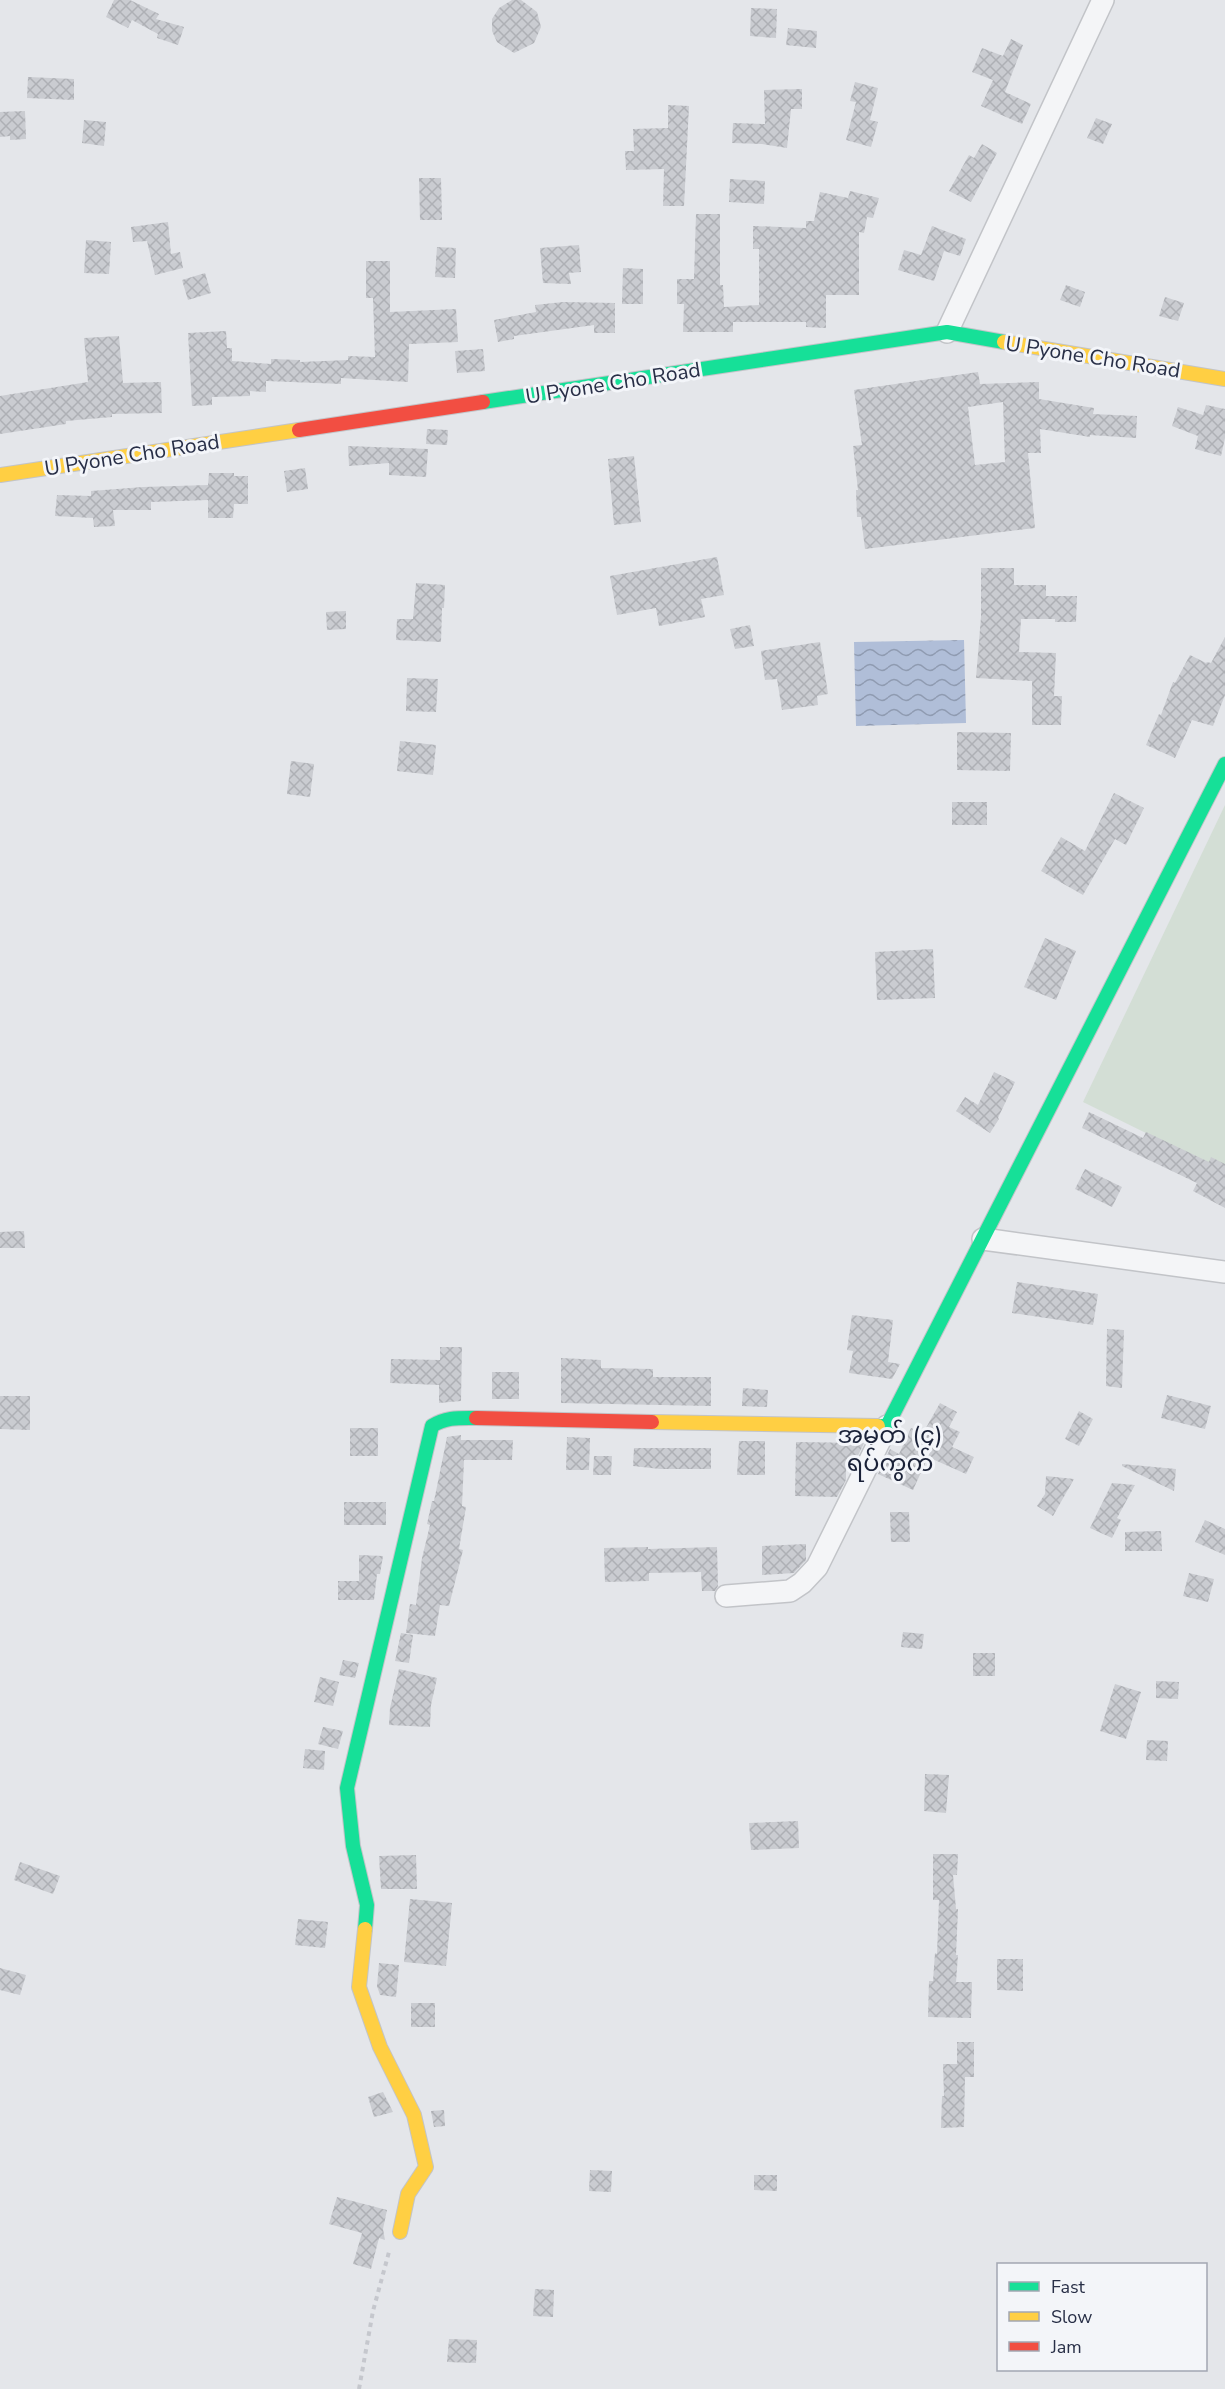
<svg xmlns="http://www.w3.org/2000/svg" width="1225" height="2389" font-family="'Nunito Sans','Noto Sans Myanmar',sans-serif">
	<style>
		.grass { fill: #d3ded5 }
		.water { fill: url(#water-waves) }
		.building { fill: url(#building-cross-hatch); fill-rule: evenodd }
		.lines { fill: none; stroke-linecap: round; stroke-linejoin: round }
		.street-casing { stroke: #c2c4c8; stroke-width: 24 }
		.fast-casing { stroke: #c2c4c8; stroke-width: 16 }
		.slow-casing { stroke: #c2c4c8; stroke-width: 16 }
		.jam-casing { stroke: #c2c4c8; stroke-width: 16 }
		.path { stroke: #c5c7cd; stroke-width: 4; stroke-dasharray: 4.5 4.5; stroke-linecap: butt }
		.street { stroke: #f4f5f7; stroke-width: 21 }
		.fast { stroke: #16e098; stroke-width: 14 }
		.slow { stroke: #ffcf43; stroke-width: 14 }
		.jam { stroke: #f24e42; stroke-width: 14 }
		.labels { text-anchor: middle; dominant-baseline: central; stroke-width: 6; stroke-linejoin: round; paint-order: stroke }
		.street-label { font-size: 21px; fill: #282f47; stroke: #f3f5f9 }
		.quarter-label { font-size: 24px; fill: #1a2137; stroke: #f3f5f9 }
	</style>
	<defs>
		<pattern id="water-waves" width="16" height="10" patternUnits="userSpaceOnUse" patternTransform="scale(1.5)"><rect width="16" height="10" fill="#b0bed8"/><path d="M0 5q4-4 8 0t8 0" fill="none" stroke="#8f9bb1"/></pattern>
		<pattern id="building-cross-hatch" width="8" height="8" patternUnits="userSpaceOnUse" patternTransform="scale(1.5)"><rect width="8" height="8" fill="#caccd1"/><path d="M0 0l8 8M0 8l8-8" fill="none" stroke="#aeb0b5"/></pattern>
	</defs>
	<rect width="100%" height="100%" fill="#e4e6ea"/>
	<path class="grass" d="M1225,805V1172L1083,1102Z"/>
	<path class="water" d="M964,640L966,723L856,726L854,642Z"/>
	<path class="building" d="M114,0H130L159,14L156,19L184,27L178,45L157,38L158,34L132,20L128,28L106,17Z
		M512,0H521L537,12L541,27L534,43L514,53L497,42L492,31V19L499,8Z
		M751,8L777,9L776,38L750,36Z
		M788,28L817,31L816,48L786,45Z
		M1011,39L1023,45L1005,92L1031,104L1022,124L981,106L993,80L972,72L982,48L1003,56Z
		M28,77L74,79V100L27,98Z
		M855,82L878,88L870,120L878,122L871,147L846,140L856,102L850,101Z
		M802,89V109H791L787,148L762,144L732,143L733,123L765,124L764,90Z
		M668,105L689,106L684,206H663L664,169L626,170L625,151H634L633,129L668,128Z
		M25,111L26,139L10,140V136L0,137V112Z
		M1096,118L1112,124L1103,144L1087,138Z
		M84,120L106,122L104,146L82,143Z
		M982,144L997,153L971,202L949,191L969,155L974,158Z
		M419,178H441L442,220H420Z
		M730,179L765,181L764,204L729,202Z
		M850,191L879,198L873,218L867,217L864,233L859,232V295H826V328L806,327V322H733V332H683L684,304H677V279H694L696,214H720V285H723L724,307L759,305V249H753V226L806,228V221H814L820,192L848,198Z
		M168,222L171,254L180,252L183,268L155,275L147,241L133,242L131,227Z
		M932,226L966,239L960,256L944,251L934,281L898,270L904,250L921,255Z
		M86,240L111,242L109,274L84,273Z
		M579,245L581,272L569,273L571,284L543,283L540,248Z
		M437,247L456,248L455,278L435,277Z
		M366,261H390V312L456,309L458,342L409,344L408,382L341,378V384L266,381V392L250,391V396L212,397V405L192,406L188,333L226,331L227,348H232V361L271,364V359L300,360V362L348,360V356L375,357L373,298H366Z
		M623,268L643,269V304H622Z
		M205,273L211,293L188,300L182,280Z
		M1066,285L1085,292L1080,307L1060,300Z
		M1165,297L1184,303L1178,321L1159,316Z
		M563,302L615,303V333H594V325L514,336V339L498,342L494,320L536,312L535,305Z
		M119,336L123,383L161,382L162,413L112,414V417L66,421V424L0,434V396L88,382L84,338Z
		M483,349L485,371L457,373L455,351Z
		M978,372L980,384L1039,382V399L1094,408L1093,414L1137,416L1136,438L1090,435V437L1040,429L1041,453H1028L1035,528L865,549L861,517H857L856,490H858L853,446L862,445L854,390ZM1003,402L1005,462L975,465L968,407Z
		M1206,405L1225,409V438L1221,456L1195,449L1198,436L1172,426L1178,407L1203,415Z
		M427,429L448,430L447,445L426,444Z
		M348,446L428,449L426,477L389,475V463L349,466Z
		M634,456L641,522L614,525L608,459Z
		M305,468L308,489L287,492L284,471Z
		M209,473H234V476H248V504H234L233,518H208V500L151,502V510H113L115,526L94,527L93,518L55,516L57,495L91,496V491L143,487L208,485Z
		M717,557L724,595L701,599L705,617L659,626L656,608L617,615L610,576Z
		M981,568H1014V585H1046V596H1077L1076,622H1055V619H1021L1019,652L1056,653L1054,696H1062L1061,725H1032V681L976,678L981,617Z
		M416,583L445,585L444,608H442L441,642L396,640L397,619H413Z
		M346,611V629L327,630L326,612Z
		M750,625L754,646L735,649L730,629Z
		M1225,637V695L1213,726L1192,720L1175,758L1146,745L1159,714L1161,715L1173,682L1175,683L1190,655L1206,663L1207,662L1211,663Z
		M820,642L828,694L817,696L818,705L782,710L777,679L765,680L761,651Z
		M407,678L438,679L436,712L406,711Z
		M957,732L1011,733L1010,771L957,770Z
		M400,741L436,745L433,775L397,771Z
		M291,761L314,764L310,797L287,794Z
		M1114,793L1144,808L1126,845L1115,839L1083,895L1041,871L1061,837L1085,851Z
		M952,802H987V825H952Z
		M1045,938L1076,951L1056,1000L1024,987Z
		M933,949L935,998L877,1000L875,952Z
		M994,1072L1015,1082L998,1118L999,1119L990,1133L956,1111L965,1097L978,1105Z
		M1089,1112L1143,1138L1146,1132L1209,1162L1211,1157L1225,1164V1208L1193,1191L1197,1183L1082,1128Z
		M1085,1169L1122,1187L1112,1207L1075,1189Z
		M24,1231L25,1248H0V1232Z
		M1017,1282L1098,1294L1093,1325L1012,1313Z
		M852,1315L893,1320L888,1362L900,1364L892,1379L849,1373L853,1351L847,1350Z
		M1107,1329L1124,1330L1122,1388L1106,1386Z
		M440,1347H462L461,1401L439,1403V1385L390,1383L391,1359L440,1360Z
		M561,1358L601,1360V1368L653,1369V1377H711V1406L561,1403Z
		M492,1372H519V1399H492Z
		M743,1388L768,1390L767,1407L742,1406Z
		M1167,1395L1211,1406L1205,1429L1161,1418Z
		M0,1396H30V1430L0,1429Z
		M940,1403L957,1412L949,1427L960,1432L952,1447L974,1457L966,1474L928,1457L913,1490L878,1474L890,1449L899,1454L911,1428L923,1433Z
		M1079,1411L1093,1419L1079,1446L1065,1439Z
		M350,1428H378V1456H350Z
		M461,1435V1440H513L512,1460H464L462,1506L466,1507L459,1549L463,1550L449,1606L440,1605L435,1636L406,1633L410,1604L416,1605L422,1558L430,1525L427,1524L432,1501H434L447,1437Z
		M567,1437L590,1438L589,1470H566Z
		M739,1441H765V1475H737Z
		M796,1442L864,1443L854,1464L846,1460V1480L837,1497L795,1496Z
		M634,1448H711V1469H660L633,1466Z
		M594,1456H612L611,1475H593Z
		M1122,1464L1176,1469L1174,1491L1122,1466Z
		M1046,1476L1074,1479L1053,1516L1037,1506L1045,1494Z
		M1112,1483L1135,1485L1117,1518L1121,1520L1112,1538L1090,1528Z
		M344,1502H386V1525H344Z
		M890,1512H909L910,1542H891Z
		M1205,1520L1225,1529V1555L1195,1542Z
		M1161,1531L1162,1551H1125V1532Z
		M806,1544V1560L794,1573L762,1575V1546Z
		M648,1547V1549L717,1547L718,1586L715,1591H702L701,1572L649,1573V1581L605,1582L604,1548Z
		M359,1555L383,1556L380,1574H377L374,1600H338V1581H359Z
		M1189,1573L1214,1579L1208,1602L1183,1596Z
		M903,1632L924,1634L922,1649L901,1647Z
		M401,1633L413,1635L409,1663L395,1661Z
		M973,1653H995V1676H973Z
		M343,1660L359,1663L355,1678L339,1675Z
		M399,1669L437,1678L431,1705L430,1727L389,1725L390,1708Z
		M320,1677L339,1682L333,1706L314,1702Z
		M1156,1681L1179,1682L1178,1699L1156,1698Z
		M1115,1684L1141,1692L1126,1739L1100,1731Z
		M323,1727L343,1731L338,1749L318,1744Z
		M1147,1740L1168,1741L1167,1761L1146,1760Z
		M305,1749L325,1751L324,1770L303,1768Z
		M925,1774L949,1775L946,1813L924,1811Z
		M798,1821L799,1848L751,1850L749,1823Z
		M933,1854H958L957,1875H953L956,1909H958L956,1955H958L956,1982H972L971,2018L928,2017L929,1981H933L935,1953L937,1954L939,1900H933Z
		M416,1855L417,1889H381L379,1856Z
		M20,1862L60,1876L53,1894L14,1880Z
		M410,1899L452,1903L446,1966L404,1962Z
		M298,1919L328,1922L325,1948L295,1945Z
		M997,1959H1023V1991L997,1990Z
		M379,1963L399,1965L396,1997L380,1995L377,1986Z
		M0,1968L26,1975L20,1995L0,1990Z
		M411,2003H435V2027H411Z
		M957,2042H974V2077H965L964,2127L941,2128L942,2096H944L943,2064H957Z
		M383,2092L393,2112L374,2117L368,2097Z
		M444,2110L445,2126L434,2127L431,2111Z
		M590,2170L612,2171L611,2192L589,2191Z
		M754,2175H777V2191L754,2190Z
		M337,2197L387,2210L383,2229L385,2240L379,2238L371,2269L353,2264L362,2233L329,2224Z
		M535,2289L554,2290L553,2317L533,2316Z
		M449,2339L477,2340L476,2363L447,2362Z"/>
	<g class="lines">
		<g class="street-casing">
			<path id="street" d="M947,332L1103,0
				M983,1239L1225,1272
				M726,1596L790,1591L802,1583L817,1567L887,1426"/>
		</g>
		<g class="fast-casing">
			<path id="fast" d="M483,402L947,332L1004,342
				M878,1426H887L1225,764
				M365,1929L367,1905L353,1846L347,1788L432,1426C446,1417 459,1418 476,1418"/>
		</g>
		<g class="slow-casing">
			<path id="slow" d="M1004,342L1225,379
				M0,475L299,430
				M652,1422L878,1426
				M365,1929L359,1987L380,2047L414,2115L426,2167L408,2194L400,2232"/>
		</g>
		<g class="jam-casing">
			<path id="jam" d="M299,430L483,402
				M476,1418L652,1422"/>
		</g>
		<path class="path" d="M359,2389L373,2311L389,2252"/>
		<use href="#street" class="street"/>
		<use href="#fast" class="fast"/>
		<use href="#slow" class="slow"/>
		<use href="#jam" class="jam"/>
	</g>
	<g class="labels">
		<g class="street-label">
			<text transform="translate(1093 357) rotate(9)">U Pyone Cho Road</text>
			<text transform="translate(613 383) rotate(-9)">U Pyone Cho Road</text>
			<text transform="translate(132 455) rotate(-9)">U Pyone Cho Road</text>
		</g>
		<g class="quarter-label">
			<text x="890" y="1435">အမှတ် (၄)<tspan x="890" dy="28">ရပ်ကွက်</tspan></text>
		</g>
	</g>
	<rect x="997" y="2263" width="210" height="108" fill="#f3f5f9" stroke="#a2a6b2" stroke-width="1.5"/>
	<rect x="1009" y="2282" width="30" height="9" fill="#16e098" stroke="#a2a6b2" stroke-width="1.5"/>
	<text x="1051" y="2293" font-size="18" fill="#282f47">Fast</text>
	<rect x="1009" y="2312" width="30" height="9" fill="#ffcf43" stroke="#a2a6b2" stroke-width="1.5"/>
	<text x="1051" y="2323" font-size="18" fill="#282f47">Slow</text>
	<rect x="1009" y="2342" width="30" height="9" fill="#f24e42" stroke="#a2a6b2" stroke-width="1.5"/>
	<text x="1051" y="2353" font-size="18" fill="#282f47">Jam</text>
</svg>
